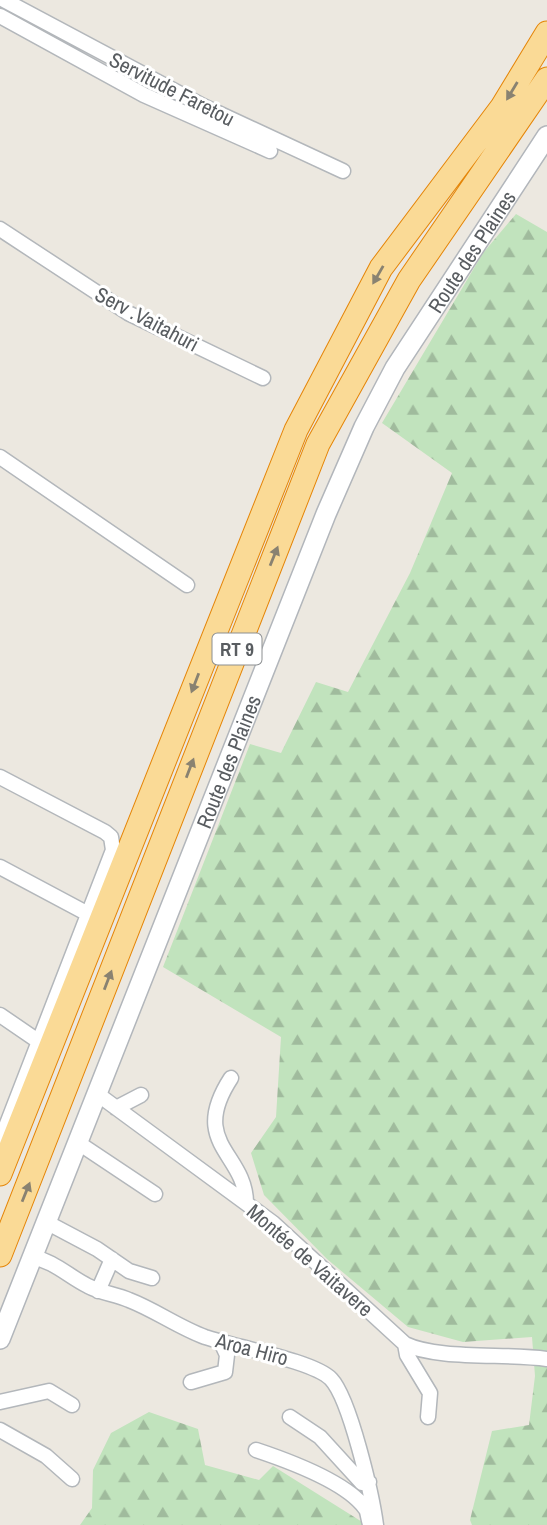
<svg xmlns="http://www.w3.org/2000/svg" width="547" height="1525" font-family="'Archivo Narrow',sans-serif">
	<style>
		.forest { fill: url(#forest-firs) }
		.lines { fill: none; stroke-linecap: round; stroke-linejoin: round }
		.minor-casing { stroke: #b3b7bb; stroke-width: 17 }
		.secondary-casing { stroke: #b2b6bb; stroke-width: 22 }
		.trunk-casing { stroke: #e58507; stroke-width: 25 }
		.minor { stroke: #fff; stroke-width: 14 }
		.secondary { stroke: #fff; stroke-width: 19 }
		.trunk { stroke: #fada96; stroke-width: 23 }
		.oneway { fill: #898271 }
		.labels { text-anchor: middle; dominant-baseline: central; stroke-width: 6; stroke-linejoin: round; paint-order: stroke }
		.shield { fill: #fff; stroke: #8b8e90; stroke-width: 2 }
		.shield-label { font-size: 19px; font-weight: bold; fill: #595d61 }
		.street-label { font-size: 21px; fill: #595d61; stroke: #fff }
	</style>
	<defs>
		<pattern id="forest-firs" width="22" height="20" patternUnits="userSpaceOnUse" patternTransform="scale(1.75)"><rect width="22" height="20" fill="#c1e3bd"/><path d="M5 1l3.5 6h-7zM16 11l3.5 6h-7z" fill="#a0bb9d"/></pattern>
	</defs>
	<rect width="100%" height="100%" fill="#ece8e0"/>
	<path class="forest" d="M516,214L547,232V1525H472L470,1520L492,1431L529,1425L535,1376L532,1337L463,1342L408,1327L327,1259L264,1195L251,1153L276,1117L281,1037L163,967L250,744L281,753L316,682L348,692L410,573L452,473L382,423L483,253Z
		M149,1412L198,1429L205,1465L259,1480L273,1466L367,1525H80L92,1508L93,1470L111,1433Z"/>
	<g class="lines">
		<g class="minor-casing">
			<path id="minor" d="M4,0L203,106L343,171
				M0,16L144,95L270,151
				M0,229L128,313L263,378
				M0,457L187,585
				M0,777L105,832L111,837L113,850L0,1142
				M0,867L90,915
				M0,1015L38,1041
				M231,1078C188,1144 246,1153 246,1203
				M96,1093L273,1223L405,1344C438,1360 507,1353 547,1359
				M116,1108L141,1095
				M77,1142L155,1194
				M46,1222L97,1249L129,1271L152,1278
				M32,1257C54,1261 68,1276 88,1286C101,1293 115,1294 129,1300C155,1310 178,1327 205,1337C234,1347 314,1361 331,1379C350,1399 372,1495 376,1525
				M98,1291L112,1259
				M405,1344L407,1355L430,1393L428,1417
				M191,1382L225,1372L227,1355L221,1342
				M0,1402L49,1391L72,1405
				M290,1417L320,1437L362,1483L369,1482
				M0,1430L46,1456L72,1479
				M256,1450C286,1460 346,1482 365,1508C368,1511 368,1519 370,1524"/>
		</g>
		<g class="secondary-casing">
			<g id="secondary">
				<path id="s1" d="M0,1339L326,514L364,427L395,368L547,136"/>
			</g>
		</g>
		<g class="trunk-casing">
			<path id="trunk" d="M0,1174L296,430L381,268L502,107L547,33
				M0,1255L318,444L409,280L547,79"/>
		</g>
		<use href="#minor" class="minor"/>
		<use href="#secondary" class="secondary"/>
		<use href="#trunk" class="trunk"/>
	</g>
	<defs><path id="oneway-solid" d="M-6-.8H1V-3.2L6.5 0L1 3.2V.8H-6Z" transform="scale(1.75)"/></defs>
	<g class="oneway">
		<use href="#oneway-solid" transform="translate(512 91) rotate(121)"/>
		<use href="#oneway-solid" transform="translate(378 275) rotate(120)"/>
		<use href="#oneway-solid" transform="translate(274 556) rotate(-68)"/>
		<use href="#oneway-solid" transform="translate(195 683) rotate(111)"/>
		<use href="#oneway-solid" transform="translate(190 768) rotate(-69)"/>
		<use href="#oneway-solid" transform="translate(108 980) rotate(-69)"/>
		<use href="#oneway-solid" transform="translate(26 1192) rotate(-68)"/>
	</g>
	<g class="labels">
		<rect class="shield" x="212.5" y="633.5" width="49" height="31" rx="5"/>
		<g class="shield-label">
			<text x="237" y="649">RT 9</text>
		</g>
		<g class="street-label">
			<text transform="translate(172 89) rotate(27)">Servitude Faretou</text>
			<text stroke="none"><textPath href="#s1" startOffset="1188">Route des Plaines</textPath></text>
			<text transform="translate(147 319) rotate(28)">Serv .Vaitahuri</text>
			<text stroke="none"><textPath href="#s1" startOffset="621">Route des Plaines</textPath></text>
			<text transform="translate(310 1260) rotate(41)">Montée de Vaitavere</text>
			<text transform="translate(252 1349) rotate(15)">Aroa Hiro</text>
		</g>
	</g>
</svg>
